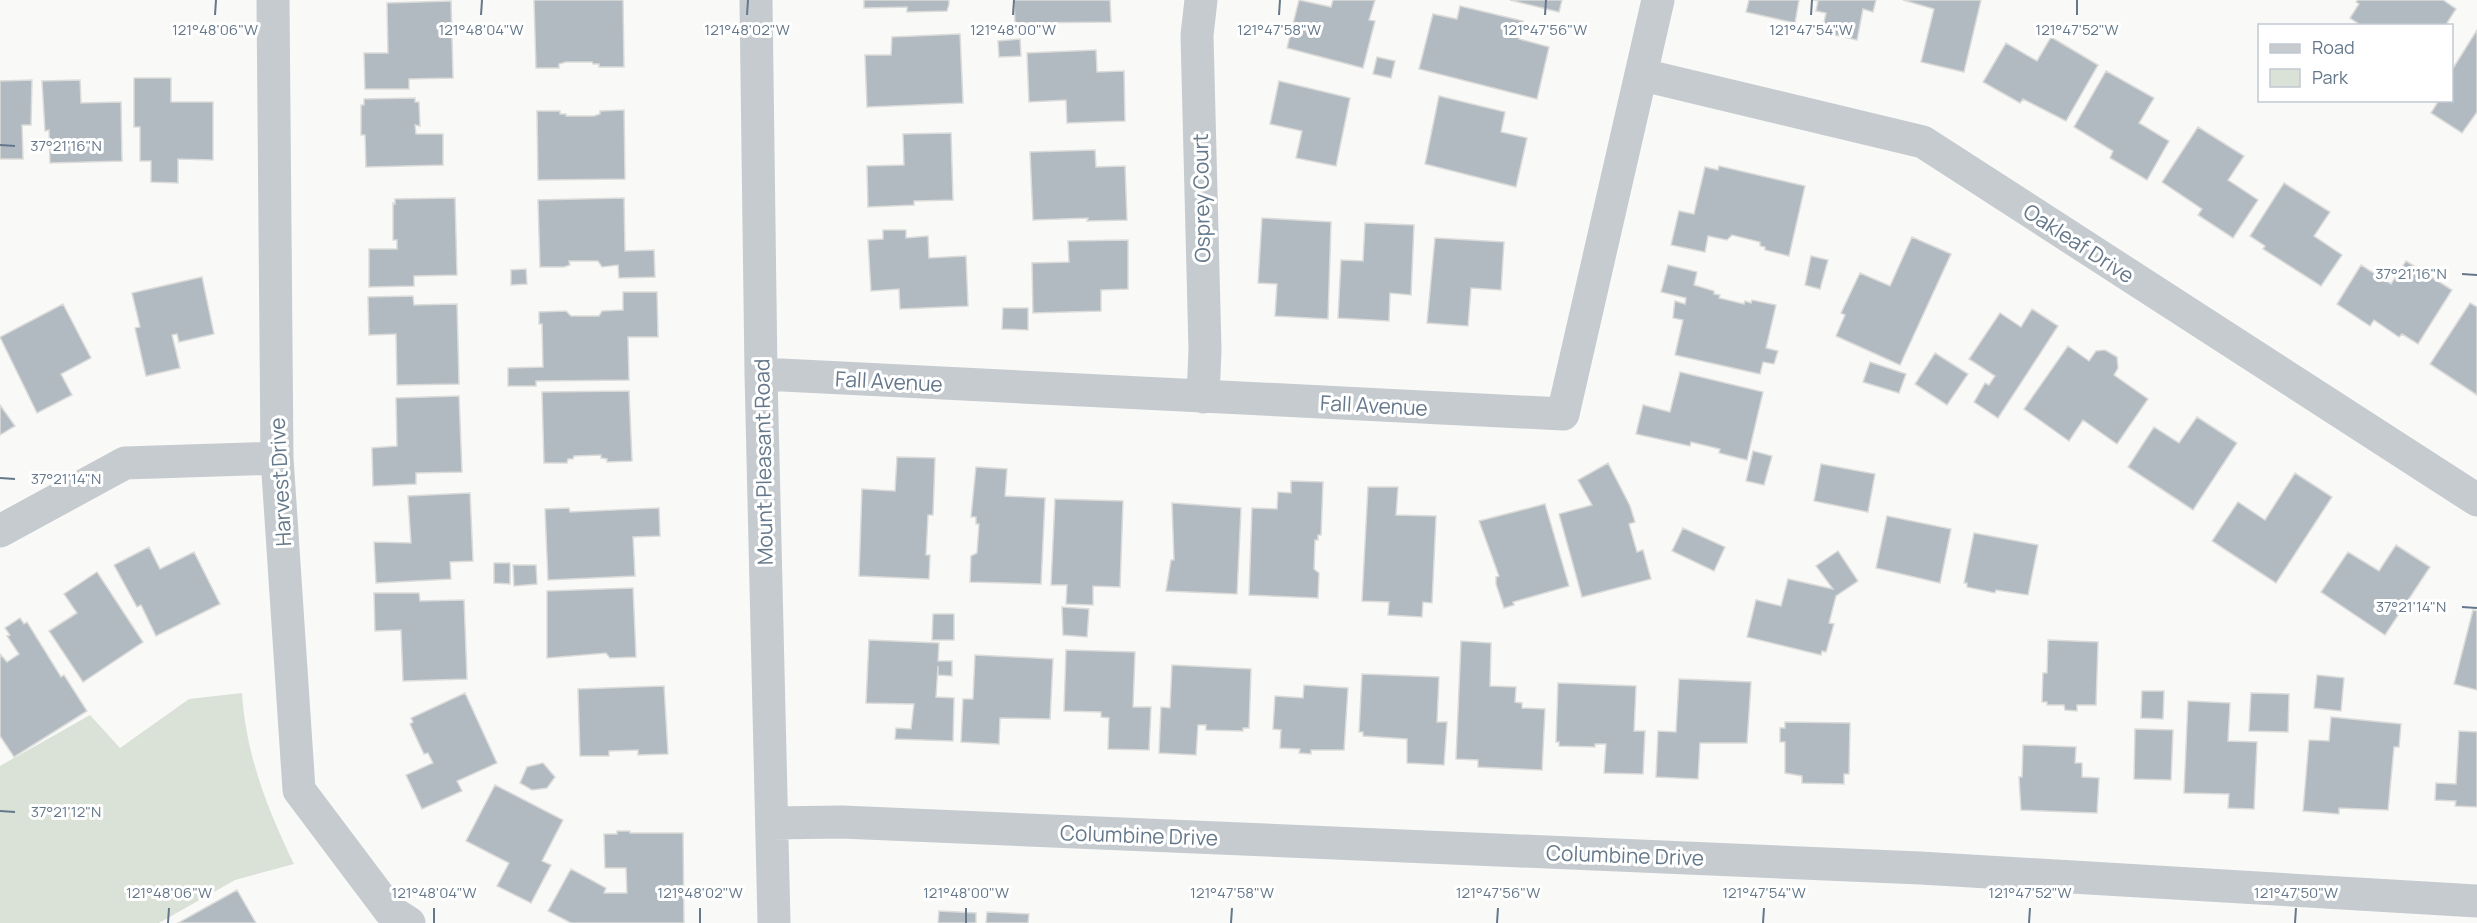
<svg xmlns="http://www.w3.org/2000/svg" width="2477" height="923" font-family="Manrope,sans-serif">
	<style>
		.green { fill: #dae2d7 }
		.building { fill: #b1b9c1; stroke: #dbdbd9; stroke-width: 1.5 }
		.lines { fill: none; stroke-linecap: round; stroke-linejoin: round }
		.minor { stroke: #c6cbcf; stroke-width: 33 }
		.ticks { fill: none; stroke: #65788b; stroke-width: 2 }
		.labels { text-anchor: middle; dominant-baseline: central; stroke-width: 6; stroke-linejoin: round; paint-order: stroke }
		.street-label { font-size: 21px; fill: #65788b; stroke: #fff }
		.ticks-label { font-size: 15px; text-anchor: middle; fill: #65788b; stroke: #fff; stroke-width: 6; stroke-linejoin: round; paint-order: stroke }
	</style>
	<rect width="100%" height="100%" fill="#f9f9f7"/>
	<path class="green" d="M242,693C246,755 267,808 294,864L235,880L159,923H0V766L90,715L120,748L189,699Z"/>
	<path class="building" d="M534,0H623L624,67H599V64H593L592,62H566L559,64V68H536Z
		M864,0H949V4L947,11L907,12V7L864,8Z
		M1014,0H1110L1111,22L1015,23Z
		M1299,0L1331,7L1333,0H1375L1369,20L1375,21L1363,68L1287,48Z
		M1510,0H1562L1559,12Z
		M1749,0H1799L1795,23L1746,12Z
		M1813,0H1876L1873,12L1863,9L1857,40L1822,32L1826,13L1816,11L1818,1Z
		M1903,0H1981L1964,72L1921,62L1934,9Z
		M2358,0H2443L2456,9L2445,26H2362L2350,18L2359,4L2356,2Z
		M451,1L453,78L409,79V89H365L364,53H388L387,3Z
		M1460,6L1523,21L1519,39L1549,47L1537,99L1419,69L1433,14L1457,19Z
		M2477,30V112L2462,133L2431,113L2439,100H2452V70Z
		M960,34L963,103L867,107L865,55H891L892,37Z
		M2051,37L2098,65L2066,121L2023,99L2020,103L1983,82L2006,43L2037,61Z
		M1020,39L1021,56L999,57L998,41Z
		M1096,50L1097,72L1124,71L1125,121L1067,123L1066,100L1029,102L1027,53Z
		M1377,57L1395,61L1391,78L1373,74Z
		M2106,71L2154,98L2139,123L2169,141L2147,180L2110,158L2113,151L2074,127Z
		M134,78H171V102H213V160L178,159V183L151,182V161H140V127H134Z
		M32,80L31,125H22L23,159H0V81Z
		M80,80L81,103L121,102L122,161L50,163L49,130L45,131L42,81Z
		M1279,81L1350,98L1336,166L1296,158L1302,131L1270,124Z
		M1439,96L1505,112L1501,132L1527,138L1516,187L1425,164Z
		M415,98V102H419L420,126L415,125L416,134H443V165L366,167L365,135H361V105H364V99Z
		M624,110L625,179L538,180L537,111H560V114H566V116H594L600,114V111Z
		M2198,127L2244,156L2228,180L2258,200L2233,238L2198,215L2202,209L2162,182Z
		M951,133L953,200L914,201V205L868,207L867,166L904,165L903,134Z
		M1095,150L1096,167L1125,166L1127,220L1087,221L1088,218L1033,220L1030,152Z
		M1719,166L1805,186L1789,256L1765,250V247L1760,246V242L1732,235L1727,240L1708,236L1705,252L1671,245L1679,211L1694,214L1705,167L1718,170Z
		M2284,183L2330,212L2314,236L2342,255L2321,286L2263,249L2265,246L2250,236Z
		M455,198L457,275L414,276V286L369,287V249H397V240H393V203L395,204V199Z
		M624,198L625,251L654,250L655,277L619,278L618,265L602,267L598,261H569L570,265L564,267H540L538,200Z
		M1262,218L1331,222L1328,319L1275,316L1277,284L1258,283Z
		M1365,223L1414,225L1411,295L1390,293L1389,321L1338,318L1341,260L1363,261Z
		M883,230H906V238L928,236L929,258L966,256L968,306L900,309L899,289L871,291L868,240L883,239Z
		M1912,237L1951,254L1900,365L1836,336L1845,315L1841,313L1860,273L1890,286Z
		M1435,238L1504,242L1501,290L1471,288L1468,326L1427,323Z
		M1128,240V289L1101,290V311L1033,313L1032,263L1069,262L1068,241Z
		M1811,256L1828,260L1820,289L1805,285Z
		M2406,261L2452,290L2418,344L2402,334L2399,337L2374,320L2370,326L2337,304L2361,265L2391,284Z
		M1668,265L1697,272L1694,285L1714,291V294L1720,295L1719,298L1744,304L1745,301L1751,303L1752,300L1776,305L1766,348L1778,351L1774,364L1763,362L1760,374L1675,355L1683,320L1673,318L1674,308L1675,301L1685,304L1686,298L1661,292Z
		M526,269L527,284L511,285V270Z
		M202,277L214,334L179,342L177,334L172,335L180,368L146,376L135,328L140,327L132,293Z
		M623,292H657L658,337H628L629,380L536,381V386H508V368L543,367L542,324H539V312L566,311L571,316H599L602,311L623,310Z
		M413,296L414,305L457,304L459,384L397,385L396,334L369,335L368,297Z
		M2470,303L2477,307V395L2430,364Z
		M63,304L91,358L61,374L72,395L37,413L0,337Z
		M1003,308H1028V330L1002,329Z
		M2032,309L2058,326L1998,418L1974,402L1985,383L1989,385L1995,376L1969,359L2000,313L2021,327Z
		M2068,346L2089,361L2096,351L2105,350L2117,357L2118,368L2114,375L2148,399L2117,444L2083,420L2069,441L2024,409Z
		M1935,353L1968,374L1947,405L1915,384Z
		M1870,362L1906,374L1899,393L1863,382Z
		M1680,372L1763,392L1747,460L1719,453L1720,449L1691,442L1690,446L1636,434L1643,405L1670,412Z
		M629,391L632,461L607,462V459L601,458V455L574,456L573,459H568L567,463H544L542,392Z
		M459,396L462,472L416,473V484L373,486L372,448L397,446L396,398Z
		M0,405L15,426L0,435Z
		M2197,417L2237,443L2193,510L2128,467L2154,427L2179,443Z
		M1753,451L1772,456L1764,485L1746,481Z
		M897,457L935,458L933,515H928L926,555H930L929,579L859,576L862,489L895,491Z
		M1608,463L1630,506L1635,522L1629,524L1637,552L1643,550L1651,579L1582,597L1559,514L1592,505L1578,480Z
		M1821,464L1875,474L1868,512L1814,501Z
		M976,467L1007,469L1005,496L1045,498L1041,584L970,582L971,556L977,553L979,524H976V517H971Z
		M2295,473L2332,497L2276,583L2212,541L2238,502L2265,520Z
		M1291,481L1323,482L1321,535H1318V540H1315L1314,569L1319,573L1318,598L1249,595L1252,508L1277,509L1278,492L1291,493Z
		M1368,487H1398L1396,515L1436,516L1432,603L1423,602L1422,617L1388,615L1389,602L1362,601Z
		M470,493L473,561L450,562L451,579L376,583L374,542L411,543L408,496Z
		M1055,499L1123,501L1120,587L1093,586V605L1066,604L1067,585H1051Z
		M1172,503L1241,508L1237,594L1166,591L1171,560H1174Z
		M1545,504L1569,586L1513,602L1514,605L1504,608L1496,584V577L1499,576L1479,521Z
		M569,508L570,512L659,508L660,536L633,537L635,576L548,580L545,509Z
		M1887,516L1951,529L1940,583L1876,568Z
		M1683,528L1725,547L1714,571L1672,551Z
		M1974,533L2038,545L2028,595L1996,590L1995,593L1967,587V583H1964Z
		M2396,545L2430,567L2385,635L2321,592L2348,552L2379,571Z
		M149,547L160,569L194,552L220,604L156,636L141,605L137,607L114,565Z
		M1838,551L1858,581L1836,596L1829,623L1834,624L1826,652L1822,651L1821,655L1747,637L1756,600L1781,606L1788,579L1833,589L1816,566Z
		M494,563H510V584L494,583Z
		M513,565H536L537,584L514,586Z
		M97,572L143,642L83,682L49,631L77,613L64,594Z
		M633,588L636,657L610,658L606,653L547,658V591Z
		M374,593H419L420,601L464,600L467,679L403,681L401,630L375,631Z
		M1062,607L1089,609L1087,637L1063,635Z
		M2473,610L2477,611V690L2454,684Z
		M933,614H954V640H932Z
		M20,618L24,624L27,622L61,677L64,675L87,711L14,757L0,736V654L7,662L19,654L7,636L10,635L5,628Z
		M869,640L939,643L938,661H952V676L938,675V666L936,697L954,698L953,741L895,739L896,728L911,729L914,704L866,703Z
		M2048,640L2098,642L2096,705H2077V711L2065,710L2064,705H2047V702H2042L2043,673H2047Z
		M1461,641L1491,643L1490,686L1516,687L1515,702L1522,703V708L1545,709L1542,770L1478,767V760L1456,759Z
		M1066,650L1135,652L1133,707H1151L1149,750L1108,749L1109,718L1101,717V712L1064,711Z
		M975,655L1053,659L1050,719L1000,718L999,744L961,742L963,699H973Z
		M1172,665L1251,669L1249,728H1243V731L1206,730V725H1198L1196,755L1159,753L1161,707L1170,708Z
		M1362,674L1439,677L1437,722H1447L1444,765L1407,763V739L1363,736V732H1359Z
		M2317,675L2344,678L2341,711L2314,708Z
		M1679,679L1751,682L1747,743H1700L1698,779L1656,777L1658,731L1676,732Z
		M1558,683L1636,686L1634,731H1645L1643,774L1604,773L1606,744H1595V747L1559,746V742H1556Z
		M1304,685L1348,688L1344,750H1311V754L1299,753L1300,749L1280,748L1281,730L1273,729L1275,696L1303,698Z
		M664,686L668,754L638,755V750L609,751V756H580L578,689Z
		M2142,691H2164L2163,719L2141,718Z
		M465,693L497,763L457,781L462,791L422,809L406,775L433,763L428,753L424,754L410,724L413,722L411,718Z
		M2251,693L2289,694L2288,732L2249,731Z
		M2188,701L2230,703L2228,741L2257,742L2254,809L2228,808L2229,794L2184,793Z
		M2331,717L2401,724L2399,747H2394L2388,810L2339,808V814L2303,811L2309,740L2329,741Z
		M1785,722L1850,723L1849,774H1844V784L1802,783V776L1785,773V742H1780V728H1785Z
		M2135,729L2173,730L2171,780L2134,779Z
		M2459,731L2477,732V807L2455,806L2456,801L2435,800L2436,783L2456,784Z
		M2023,745L2076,747L2075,763H2082V777L2099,778L2097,813L2021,810L2019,777H2022Z
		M543,763L555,777L547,788L532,790L520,783L527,767Z
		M495,785L563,820L542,861L551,865L531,903L497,886L509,863L466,841Z
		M617,831H630V833H683L684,923H571L548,911L571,869L606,888L604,893H627L626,868H605L604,834H617Z
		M237,890L256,923H178Z
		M939,911L976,913V923H938Z
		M987,912L1029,914L1028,923H986Z"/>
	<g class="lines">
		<path class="minor" d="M273,0L277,458L299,790L390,911L409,923
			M756,0L761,374L774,923
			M1201,0L1197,35L1205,350L1203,397
			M1643,75L1923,142L2477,500
			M761,374L1563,414L1658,0
			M0,531L125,463L277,458
			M772,823L842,822L1920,868L2477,901"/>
	</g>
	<path class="ticks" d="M215,15L216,0M481,15L482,0M747,15L748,0M1013,15L1014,0M1279,15L1280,0M1545,15L1546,0M1811,15L1812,0M2077,15V0M0,145L15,146M2462,274L2477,275M0,478L15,479M2462,607L2477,608M0,811L15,812M168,923L169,908M434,923V908M700,923V908M966,923V908M1231,923L1232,908M1497,923L1498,908M1763,923L1764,908M2029,923L2030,908M2295,923L2296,908"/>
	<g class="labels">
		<g class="street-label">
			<text transform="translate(1201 198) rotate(-91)">Osprey Court</text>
			<text transform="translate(2079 243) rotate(33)">Oakleaf Drive</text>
			<text transform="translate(889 381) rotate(3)">Fall Avenue</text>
			<text transform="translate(1374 405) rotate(3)">Fall Avenue</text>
			<text transform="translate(763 462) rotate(-91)">Mount Pleasant Road</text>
			<text transform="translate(280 482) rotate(-93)">Harvest Drive</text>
			<text transform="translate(1139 835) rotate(2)">Columbine Drive</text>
			<text transform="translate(1625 855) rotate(2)">Columbine Drive</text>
		</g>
	</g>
	<g class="ticks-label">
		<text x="215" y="35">121°48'06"W</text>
		<text x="481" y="35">121°48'04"W</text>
		<text x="747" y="35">121°48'02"W</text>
		<text x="1013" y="35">121°48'00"W</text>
		<text x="1279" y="35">121°47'58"W</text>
		<text x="1545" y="35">121°47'56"W</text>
		<text x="1811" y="35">121°47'54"W</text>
		<text x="2077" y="35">121°47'52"W</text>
		<text x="66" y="151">37°21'16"N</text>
		<text x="2411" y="279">37°21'16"N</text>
		<text x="66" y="484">37°21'14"N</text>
		<text x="2411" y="612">37°21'14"N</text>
		<text x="66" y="817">37°21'12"N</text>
		<text x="169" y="898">121°48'06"W</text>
		<text x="434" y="898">121°48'04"W</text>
		<text x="700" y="898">121°48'02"W</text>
		<text x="966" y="898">121°48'00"W</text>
		<text x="1232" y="898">121°47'58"W</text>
		<text x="1498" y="898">121°47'56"W</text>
		<text x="1764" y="898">121°47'54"W</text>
		<text x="2030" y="898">121°47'52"W</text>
		<text x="2296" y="898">121°47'50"W</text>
	</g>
	<rect x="2258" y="24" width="195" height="78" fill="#ffffff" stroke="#c1c9d1" stroke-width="1.5"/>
	<rect x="2270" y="44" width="30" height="9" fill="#c6cbcf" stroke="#c1c9d1" stroke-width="1.5"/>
	<text x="2312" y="54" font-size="18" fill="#65788b">Road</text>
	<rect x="2270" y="69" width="30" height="18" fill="#dae2d7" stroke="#c1c9d1" stroke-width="1.5"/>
	<text x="2312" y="84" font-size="18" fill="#65788b">Park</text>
</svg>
